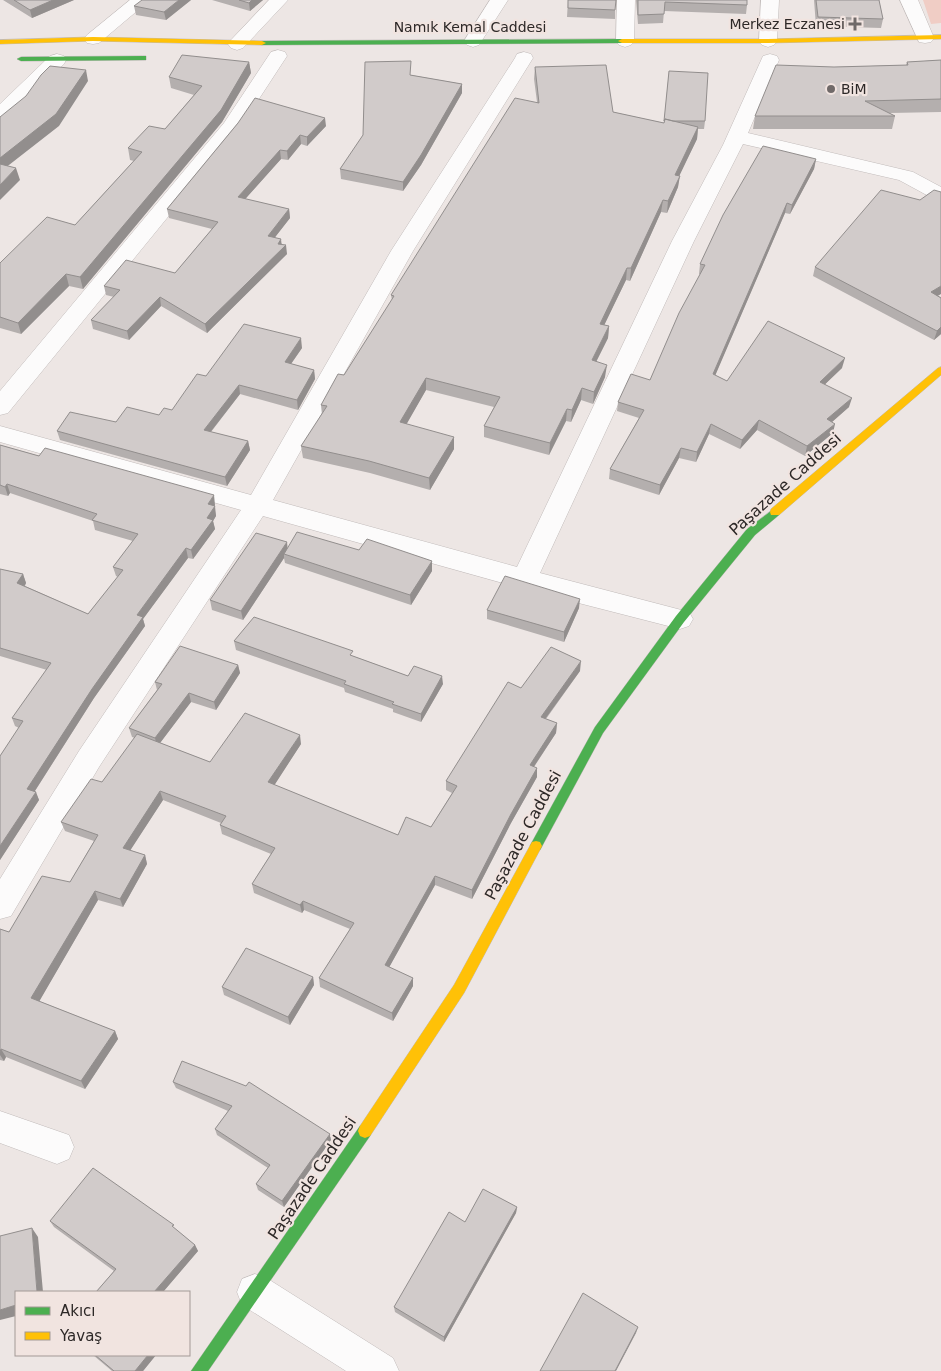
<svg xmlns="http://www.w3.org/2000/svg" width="941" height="1371" font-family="'DejaVu Sans',sans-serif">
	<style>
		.green { fill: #f0cdc5 }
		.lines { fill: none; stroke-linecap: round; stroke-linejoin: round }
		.street-casing { stroke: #c1bbba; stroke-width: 1 }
		.fast-casing { stroke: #c1bbba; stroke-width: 1 }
		.slow-casing { stroke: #c1bbba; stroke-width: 1 }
		.street { fill: #fcfbfb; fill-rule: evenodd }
		.fast { fill: #4caf50; fill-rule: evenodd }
		.slow { fill: #ffc107; fill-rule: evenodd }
		.wall { fill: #b4afae }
		.shaded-wall { fill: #928e8d }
		.building { fill: #d1cbca; stroke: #928e8d }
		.poi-dot { fill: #706a69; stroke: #f1e4e0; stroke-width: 2 }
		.labels { text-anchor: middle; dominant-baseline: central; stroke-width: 4.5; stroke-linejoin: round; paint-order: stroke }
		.far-poi-label { font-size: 14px; fill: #2d2827; stroke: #f1e4e0; text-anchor: end }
		.far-street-label { font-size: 14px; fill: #2d2827; stroke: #f1e4e0 }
		.street-label { font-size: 16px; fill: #2d2827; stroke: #f1e4e0 }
	</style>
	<rect width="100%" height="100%" fill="#ede6e4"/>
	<path class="green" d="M923,0H941V23L931,24Z"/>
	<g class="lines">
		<g class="street-casing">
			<path id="street" d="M130,0H150L99,43L93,44L87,43L84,39L87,35Z
				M269,0H288L243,48L237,50L231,48L228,44L231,40Z
				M490,0H508L479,45L473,47L467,45L464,41Z
				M617,0H635L634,41L631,45L625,47L619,45L616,41Z
				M761,0H779L777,41L774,45L768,47L762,45L759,41Z
				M900,0H918L934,38L931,42L925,43L919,42Z
				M278,50L285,52L287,56L238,131L8,413L0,415V391L224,123L271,52Z
				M524,52L531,54L533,58L413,251L273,500L517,567L672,241L723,145L763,56L770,54L777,56L779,60L748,133L913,172L941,187V201L934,199L899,180L743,144L694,241L540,573L689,612L693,619L689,626L680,629L524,589L263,516L99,767L11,916L0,919V879L79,751L241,510L0,442V426L251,495L391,251L515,58L517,54Z
				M57,54L64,56L66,60L64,64L7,119L0,121V104L50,56Z
				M0,1111L69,1135L74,1147L69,1159L57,1164L0,1143Z
				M255,1274L268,1279L393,1358L399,1371H346L242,1305L237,1292L242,1279Z"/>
		</g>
		<g class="fast-casing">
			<path id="fast" d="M622,39L626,41L625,43L262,45L258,43L262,41Z
				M143,56H146V60L21,61L17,59L21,57Z
				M775,508L780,512L779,515L755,535L684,622L603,733L540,850L536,851L532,850L530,846L532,842L595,727L676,616L747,529Z
				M365,1124L370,1126L372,1131L370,1136L208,1371H191L360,1126Z"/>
		</g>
		<g class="slow-casing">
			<path id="slow" d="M941,35V39L768,43H622L618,41L622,39H768Z
				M93,37L262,41L266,43L262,45L93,41L0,44V40Z
				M941,367V375L779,515H771L770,512L771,509L938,368Z
				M536,841L540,842L542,846L464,993L370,1136L365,1138L360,1136L358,1131L360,1126L454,985L532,842Z"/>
		</g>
		<use href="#street" class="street"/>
		<use href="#fast" class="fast"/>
		<use href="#slow" class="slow"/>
	</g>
	<path class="wall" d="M3,0H74L32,18Z
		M191,0L166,20L136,15L134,6Z
		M212,0H263L250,11Z
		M568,0L615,10V19L567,17Z
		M636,0H747V5L746,14L664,11L663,23L638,24Z
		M814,0H879L883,19L881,28L816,26Z
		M941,60V112L890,113L895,116L892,129H753L755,116L834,67L906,65L907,62Z
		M249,62L251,73L222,122L83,289L69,286L21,334L0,328V263L75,225L134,161L130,160L128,148L165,129L194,95L171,88L169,77Z
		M535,67L613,112L664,123L669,71L705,121L704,129H698L697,139L679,175L678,187L667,213L661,212L630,281L626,280L604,325L609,326L608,338L596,362L605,377L593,404L581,400L571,422L566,421L549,455L484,437V426L494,407L426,390L406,424L454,449L430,490L370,473L303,458L301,446L322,415L321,405L344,375L392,300L391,295L537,102L534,79Z
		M411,75L462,84V93L421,165L403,191L341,179L340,169Z
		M238,123L326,126L307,146L301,144L288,160L281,159L245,199L289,209L290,218L275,237L282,244L287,254L207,333L161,306L129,340L93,329L91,320L114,297L106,295L104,286L175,273L212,229L169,218L167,209Z
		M816,159L814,169L790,214L785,213L715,375L727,381L842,368L825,384L849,407L832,422L833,433L805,456L757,430L740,449L709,434L696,462L679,458L659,495L609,479L610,469L639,418L617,411L618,402L650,380L700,274H699L700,264Z
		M920,200L938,296L941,297V334L934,340L813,276L815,267Z
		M302,348L291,364L314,370L315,379L298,410L240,394L211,432L248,441L250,450L227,486L60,440L57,431L159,415L172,410L206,376Z
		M0,445L215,505L214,506L216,516L213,521L215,529L193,559L188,558L143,619L145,626L94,698L35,791L39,800L0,860V756L19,728L15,726L12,718L47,670L0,656V569L23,574L26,583L25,586L88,614L118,577L116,576L113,567L133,541L95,530L93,521L10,493L8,496L0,494Z
		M287,542V548L432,571L411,605L285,563L284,558L243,620L212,610L210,600Z
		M579,608L564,642L487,619V610Z
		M234,641L353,656L408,676L443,684L421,722L393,712V709L345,692L344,688L236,650Z
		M238,665L240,673L216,710L191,702L160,743L210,762L301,744L274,785L398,835L431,827L452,793L446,790V781L521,688L580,671L546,719L557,723L556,733L534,767L537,777L511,823L472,899L435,885L389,967L413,978V986L393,1021L320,987L319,978L350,929L304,910L302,913L254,893L252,884L271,854L222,834L220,825L221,823L163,800L130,850L145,855L147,864L123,907L98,900L39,1001L115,1031L118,1039L85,1089L6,1057L4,1061L0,1060V929L9,932L70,882L94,841L65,831L61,822L102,782L135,738L132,737L129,728L157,690L155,682Z
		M313,977L314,985L290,1025L224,995L222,987Z
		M173,1082L331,1140L284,1207L258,1190L256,1184L268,1168L217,1135L215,1129L228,1111L176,1088Z
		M517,1207L516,1213L444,1342L395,1312L394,1307Z
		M50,1221L176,1230L195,1245L198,1251L163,1292H96L114,1271L54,1227Z
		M93,1355H156L143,1371H112Z"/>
	<path class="shaded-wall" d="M53,0H74L32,18L30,10Z
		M179,0H191L166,20L164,12Z
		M252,0H263L250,11L249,3Z
		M249,62L251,73L222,122L83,289L80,277Z
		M86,70L88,81L59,126L0,172V158Z
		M462,84V93L421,165L403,191V182Z
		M325,118L326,126L307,146V137Z
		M698,127L697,139L674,187L675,175Z
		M300,135L301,144L288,160L287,151Z
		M280,150L281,159L239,206L238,197Z
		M816,159L814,169L790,214L792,205Z
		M16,168L20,180L0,200V185Z
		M680,176L678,187L667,213L668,201Z
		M663,200L661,212L630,281L631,268Z
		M787,203L785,213L712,383L713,374Z
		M289,209L290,218L269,245L268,236Z
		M281,239L282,248L286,245L287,254L207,333L205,324L278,244Z
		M627,268L626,280L599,336L600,324Z
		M66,274L69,286L21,334L18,323Z
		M941,286V294L928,302L931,292Z
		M160,297L161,306L129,340L127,331Z
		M609,326L608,338L591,372L592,360Z
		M941,327V334L934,340L937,331Z
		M301,338L302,348L286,371L285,362Z
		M845,358L842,368L817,392L820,382Z
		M607,365L605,377L593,404L594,392Z
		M314,370L315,379L298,410L297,400Z
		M426,378V390L401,434L400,422Z
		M239,385L240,394L205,439L204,430Z
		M582,388L581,400L571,422L572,410Z
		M852,398L849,407L824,429L827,419Z
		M567,409L566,421L549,455L550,443Z
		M759,420L757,430L740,449L742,440Z
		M711,424L709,434L696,462L697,452Z
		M835,424L833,433L805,456L807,446Z
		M454,437V449L430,490L429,478Z
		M248,441L250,450L227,486L225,477Z
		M681,448L679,458L659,495L660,485Z
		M7,484L10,493L8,496L5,487Z
		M214,495L215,505L210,514L208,504Z
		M215,506L216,516L213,521L215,529L193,559L191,550L207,518Z
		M287,542L288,552L284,554V558L243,620L241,611Z
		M186,548L188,558L143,619L145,626L94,698L31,797L27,789L137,615Z
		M432,561V571L411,605L410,595Z
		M23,574L26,583L21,592L17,583Z
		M580,599L579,608L564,642V632Z
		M581,661L580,671L540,726L541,717Z
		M238,665L240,673L216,710L214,702Z
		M442,676L443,684L421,722V714Z
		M189,693L191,702L157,747L155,738Z
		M557,723L556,733L529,774L530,765Z
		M300,735L301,744L270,792L268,782Z
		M537,768V777L511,823L472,899V890L511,814Z
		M160,791L163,800L126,857L123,848Z
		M36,792L39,800L0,860V846Z
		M145,855L147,864L123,907L120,899Z
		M435,876V885L386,973L385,965Z
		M95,891L98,900L36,1007L31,998Z
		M303,901L304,910L302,913L300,905Z
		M313,977L314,985L290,1025L288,1017Z
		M413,978V986L393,1021L392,1013Z
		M115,1031L118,1039L85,1089L81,1081Z
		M1,1049L6,1057L4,1061L0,1055V1052Z
		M330,1134L331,1140L284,1207L282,1201Z
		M517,1207L516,1213L444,1342V1337Z
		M32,1228L38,1237L43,1292H37Z
		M195,1245L198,1251L163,1292H154Z
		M16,1305V1316L0,1320V1310Z
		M638,1327L636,1333L616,1371H615Z
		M148,1355H156L143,1371H135Z"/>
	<path class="building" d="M14,0H53L30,10Z
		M142,0H179L164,12L134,6Z
		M239,0H252L249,3Z
		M568,0H616L615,10L568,8Z
		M638,0H747V5L665,2L664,14L638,15Z
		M816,0H879L883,19L818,17Z
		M182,55L249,62L221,110L80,277L66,274L18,323L0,317V263L47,217L75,225L142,152L128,148L149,126L165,129L202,86L169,77Z
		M941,60V99L865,101L895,116H755L776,65L834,67L908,65L907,62Z
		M411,61L410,75L462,84L421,155L403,182L340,169L363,135L365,62Z
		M606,65L613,112L664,123L665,119L698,127L675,175L680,176L668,201L663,200L631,268H627L600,324L609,326L592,360L607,365L594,392L582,388L572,410L567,409L550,443L484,426L500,397L426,378L400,422L454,437L429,478L369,461L301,446L327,406L321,405L338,374L344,375L394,296L391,295L515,98L539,103L535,67Z
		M50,66L86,70L56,114L0,158V117L26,96L41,75Z
		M669,71L708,73L705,121H673L665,119L664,121Z
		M255,98L325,118L307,137L300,135L287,151L280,150L238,197L289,209L268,236L281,239L278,244L286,245L205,324L160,297L127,331L91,320L120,290L104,286L126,260L175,273L218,222L167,209L238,123Z
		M763,146L816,159L792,205L787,203L713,374L727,381L768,321L845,358L820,382L852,398L827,419L835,424L807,446L759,420L742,440L711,424L697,452L681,448L660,485L610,469L644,410L618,402L631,374L650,380L679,313L705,265L700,264L723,215Z
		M0,164L16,168L0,185Z
		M881,190L920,200L934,190L941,192V286L931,292L941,298V327L937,331L815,267Z
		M244,324L301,338L285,362L314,370L297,400L239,385L204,430L248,441L225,477L57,431L70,412L116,422L127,407L159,415L164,408L172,410L197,374L206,376Z
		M0,445L39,456L45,448L214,495L208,504L215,506L207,518L213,520L191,550L186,548L137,615L143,617L92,689L27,789L36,792L0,846V756L23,721L12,718L51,663L0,648V569L23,574L17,583L88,614L123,570L113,567L138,534L92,520L97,514L7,484L5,487L0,485Z
		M297,532L359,550L367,539L432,561L410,595L284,554Z
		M256,533L287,542L241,611L210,600Z
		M505,576L580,599L564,632L487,610Z
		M254,617L353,651L350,655L408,676L414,666L442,676L421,714L392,704L394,702L344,684L346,681L234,641Z
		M180,646L238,665L214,702L189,693L155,738L129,728L162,684L155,682Z
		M551,647L581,661L541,717L557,723L530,765L537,768L511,814L472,890L435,876L385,965L413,978L392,1013L319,978L354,923L303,901L300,905L252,884L275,848L220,825L226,816L160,791L123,848L145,855L120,899L95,891L31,998L115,1031L81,1081L1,1049L0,1052V929L9,932L42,876L70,882L98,835L61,822L91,779L102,782L137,734L210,762L245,713L300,735L268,782L398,835L406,817L431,827L457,786L446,781L508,682L521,688Z
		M246,948L313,977L288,1017L222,987Z
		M182,1061L246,1086L249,1082L330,1134L282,1201L256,1184L270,1165L215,1129L232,1106L173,1082Z
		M93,1168L174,1225L172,1226L195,1245L154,1292H96L116,1269L50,1221Z
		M483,1189L517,1207L444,1337L394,1307L449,1212L465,1222Z
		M32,1228L37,1292H16V1305L0,1310V1236Z
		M583,1293L638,1327L615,1371H540Z
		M95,1355H148L135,1371H114Z"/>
	<g class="poi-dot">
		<path d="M852.5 16.5h5v5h5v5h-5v5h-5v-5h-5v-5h5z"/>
		<circle cx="831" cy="89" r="5"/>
	</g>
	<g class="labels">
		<g class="far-poi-label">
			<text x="845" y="24">Merkez Eczanesi</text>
			<text x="841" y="89" text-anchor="start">BiM</text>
		</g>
		<g class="far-street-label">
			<text x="470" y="27">Namık Kemal Caddesi</text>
		</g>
		<g class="street-label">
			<text transform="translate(785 484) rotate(-42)">Paşazade Caddesi</text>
			<text transform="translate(523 835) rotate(-62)">Paşazade Caddesi</text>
			<text transform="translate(312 1178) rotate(-56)">Paşazade Caddesi</text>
		</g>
	</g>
	<rect x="15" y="1291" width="175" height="65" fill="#f1e4e0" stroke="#a39996"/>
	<rect x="25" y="1307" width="25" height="8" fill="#4caf50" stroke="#a39996"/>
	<text x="60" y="1316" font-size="15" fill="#2d2827">Akıcı</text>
	<rect x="25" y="1332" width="25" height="8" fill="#ffc107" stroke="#a39996"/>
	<text x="60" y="1341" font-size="15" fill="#2d2827">Yavaş</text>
</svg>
